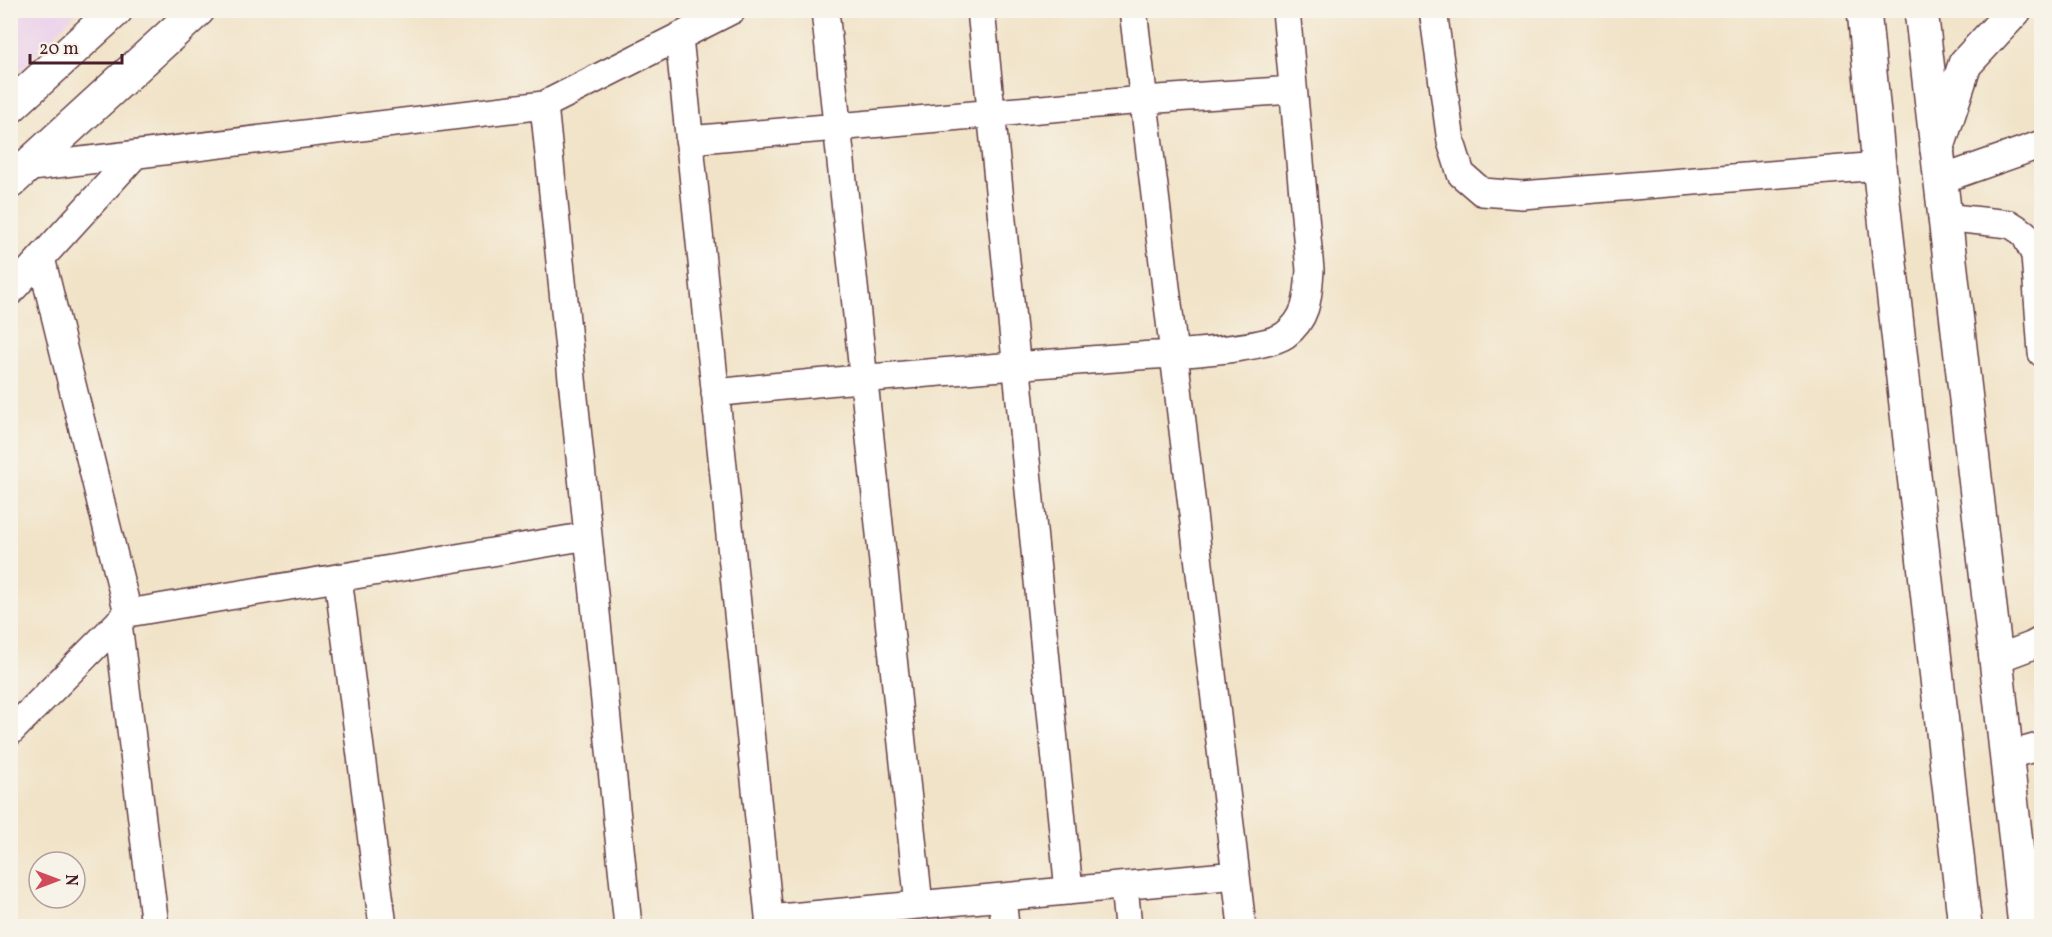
<svg xmlns="http://www.w3.org/2000/svg" width="2052" height="937" font-family="Vollkorn,serif">
	<style>
		.built { fill: #ebd1eb }
		.lines { fill: none; stroke-linecap: round; stroke-linejoin: round }
		.minor-casing { stroke: #633c43; stroke-width: 30 }
		.tertiary-casing { stroke: #633c43; stroke-width: 36 }
		.primary-casing { stroke: #633c43; stroke-width: 36 }
		.minor { stroke: #fff; stroke-width: 27 }
		.tertiary { stroke: #fff; stroke-width: 33 }
		.primary { stroke: #fff; stroke-width: 33 }
	</style>
	<rect width="100%" height="100%" fill="#f7f3e8"/>
	<filter id="ink" filterUnits="userSpaceOnUse"><feTurbulence type="fractalNoise" baseFrequency=".0167" numOctaves="2"/><feDisplacementMap in="SourceGraphic" scale="12" xChannelSelector="R" yChannelSelector="G"/><feConvolveMatrix kernelMatrix="1 2 1 2 8 2 1 2 1" color-interpolation-filters="sRGB"/></filter>
	<filter id="wash" filterUnits="userSpaceOnUse"><feTurbulence type="fractalNoise" baseFrequency=".008" numOctaves="4" result="noise"/><feDisplacementMap in="SourceGraphic" scale="24" xChannelSelector="R" yChannelSelector="G"/><feGaussianBlur stdDeviation="1.35" result="paint"/><feColorMatrix in="noise" values="0 0 0 0 0 0 0 0 0 0 0 0 0 0 0 0 0 1.4 0 .05"/><feComposite in="paint" operator="in"/></filter>
	<g filter="url(#wash)">
		<rect width="100%" height="100%" fill="#f1e3c8"/>
		<path class="built" d="M11,10L78,11L11,80L10,11Z"/>
	</g>
	<g filter="url(#ink)">
		<g class="lines">
			<g class="minor-casing">
				<path id="minor" d="M825,10L919,905
					M981,10L1069,891
					M1133,10L1242,926
					M1433,10L1451,142L1461,174L1482,192L1522,195L1879,166
					M679,37L770,926
					M544,105L628,926
					M689,140L1143,100L1293,90
					M23,168L544,105L732,10
					M1940,180L2042,144
					M1943,217L2010,224L2024,233L2035,255L2042,353
					M41,258L128,613
					M10,292L135,155
					M715,393C853,378 990,368 1128,357C1160,354 1262,351 1285,335C1308,318 1308,296 1310,270L1286,10
					M338,578L383,926
					M118,623L155,926
					M1996,659L2031,646L2042,640
					M10,732L128,613L588,536
					M2005,756L2042,746
					M1124,886L1128,926
					M1002,897L1005,926
					M769,919L1236,875"/>
			</g>
			<g class="tertiary-casing">
				<path id="tertiary" d="M1864,10L1879,166L1965,926
					M1921,10L1996,659L2025,926
					M10,107L116,10
					M10,182L198,10"/>
			</g>
			<g class="primary-casing">
				<path id="primary" d="M1937,150L1965,64L2015,10"/>
			</g>
			<use href="#minor" class="minor"/>
			<use href="#tertiary" class="tertiary"/>
			<use href="#primary" class="primary"/>
		</g>
	</g>
	<rect width="2052" height="937" fill="none" stroke="#f7f3e8" stroke-width="36"/>
	<g transform="translate(57 880) rotate(90)"><circle r="28" fill="#f7f3e8" stroke="#b29e9c" stroke-width="1.5"/>
	<path d="M0-4.5L10 22L0 15L-10 22Z" fill="#d1495b"/>
	<text y="-9" font-size="16" font-weight="bold" text-anchor="middle" fill="#4a1f2b">N</text>
	</g>
	<path d="M30 54v9h92v-9" fill="none" stroke="#4a1f2b" stroke-width="3"/>
	<text x="39" y="54" font-size="18" fill="#4a1f2b" stroke="#f7f3e8" stroke-width="4.5" paint-order="stroke">20 m</text>
</svg>
